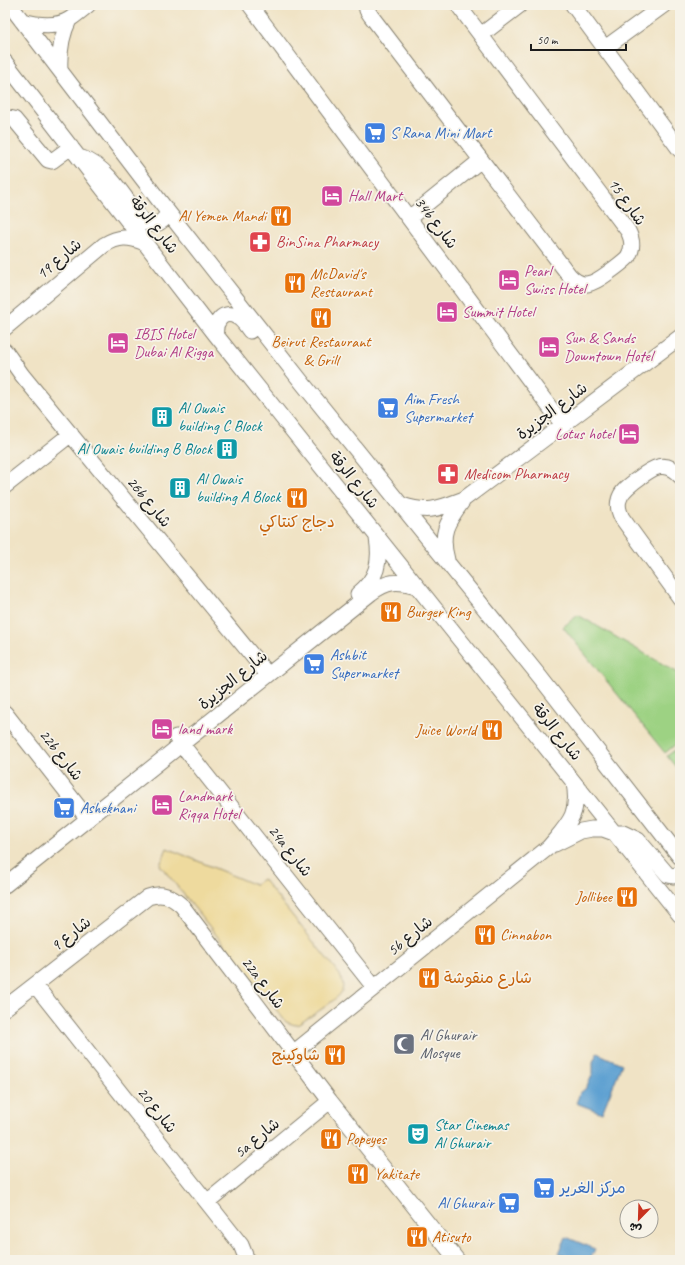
<svg xmlns="http://www.w3.org/2000/svg" width="685" height="1265" font-family="Caveat,'Playpen Sans Arabic',sans-serif">
	<style>
		.green { fill: #9dd283; stroke: #5c7750 }
		.sand { fill: #eeda9e; stroke: #857b5d }
		.water { fill: #5ea1d2; stroke: #3d5e77 }
		.lines { fill: none; stroke-linecap: round; stroke-linejoin: round }
		.minor-casing { stroke: #868070; stroke-width: 17 }
		.minor { stroke: #fff; stroke-width: 15 }
		.labels { text-anchor: middle; dominant-baseline: central; stroke-width: 3.5; stroke-linejoin: round; paint-order: stroke }
		.shop-label { font-size: 16px; fill: #366cbe; stroke: #f7f3e8; text-anchor: start }
		.hotel-label { font-size: 16px; fill: #b23c85; stroke: #f7f3e8; text-anchor: start }
		.street-label { font-size: 16px; fill: #1c1c1c; stroke: #f7f3e8 }
		.food-label { font-size: 16px; fill: #c56008; stroke: #f7f3e8; text-anchor: start }
		.health-label { font-size: 16px; fill: #be3a42; stroke: #f7f3e8; text-anchor: start }
		.culture-label { font-size: 16px; fill: #0d838f; stroke: #f7f3e8; text-anchor: start }
		.worship-label { font-size: 16px; fill: #5b616d; stroke: #f7f3e8; text-anchor: start }
	</style>
	<rect width="100%" height="100%" fill="#f7f3e8"/>
	<filter id="ink" filterUnits="userSpaceOnUse"><feTurbulence type="fractalNoise" baseFrequency=".025" numOctaves="2"/><feDisplacementMap in="SourceGraphic" scale="8" xChannelSelector="R" yChannelSelector="G"/><feConvolveMatrix kernelMatrix="1 2 1 2 8 2 1 2 1" color-interpolation-filters="sRGB"/></filter>
	<filter id="wash" filterUnits="userSpaceOnUse"><feTurbulence type="fractalNoise" baseFrequency=".012" numOctaves="4" result="noise"/><feDisplacementMap in="SourceGraphic" scale="16" xChannelSelector="R" yChannelSelector="G"/><feGaussianBlur stdDeviation="0.9" result="paint"/><feColorMatrix in="noise" values="0 0 0 0 0 0 0 0 0 0 0 0 0 0 0 0 0 1.4 0 .05"/><feComposite in="paint" operator="in"/></filter>
	<g filter="url(#wash)">
		<rect width="100%" height="100%" fill="#f0e3c5"/>
		<path class="green" d="M578,615L680,674V741L665,753L563,627Z
			M680,746V772L667,756Z"/>
		<path class="sand" d="M167,848L255,885L263,879L340,975C342,981 344,985 342,991C339,999 308,1018 299,1024L295,1025L286,1022L160,865Z"/>
		<path class="water" d="M597,1053L622,1064L602,1113L576,1103L580,1093L585,1089L589,1082L593,1073V1062Z
			M566,1237L595,1249L590,1260H576L559,1253Z"/>
	</g>
	<g filter="url(#ink)">
		<g class="lines">
			<g class="minor-casing">
				<path id="minor" d="M10,5L168,212L304,385L540,677L680,857
					M250,5L563,425
					M366,5L367,10L371,16L569,275C583,290 593,284 608,273C615,268 622,263 628,257C633,248 633,241 628,231L458,5
					M573,5L680,150
					M22,21C37,25 56,28 70,19C76,15 82,10 88,5
					M481,35L520,5
					M605,48L664,5
					M5,62L216,335L680,915
					M60,70C59,51 61,36 69,20
					M5,120L9,118L14,119L48,160L52,161L71,147
					M82,158C107,166 125,198 140,218C151,228 163,225 168,212
					M409,218L481,160
					M5,328L104,245C119,236 128,236 145,243
					M216,335C214,322 223,309 237,317C243,320 246,326 250,331
					M5,351L22,375L268,675
					M680,476C664,457 650,470 635,481C629,486 621,491 619,500C617,506 619,512 622,518L680,598
					M5,486L71,434
					M402,505C429,514 440,508 464,499
					M447,560C439,531 448,521 464,499L680,337
					M358,594C377,579 381,562 377,538
					M5,713L88,819
					M176,737L374,987
					M555,844L581,831L592,829H603L614,833H623L638,840L668,875L673,876L680,874
					M5,885L371,593C387,581 397,580 416,586
					M35,985L241,1245L247,1260
					M5,1008L148,897C162,892 171,896 182,906L330,1101L457,1260
					M293,1053L549,847C568,824 580,815 574,783
					M207,1202L330,1101"/>
			</g>
			<use href="#minor" class="minor"/>
		</g>
	</g>
	<defs>
		<g id="supermarket-square" transform="scale(1.15)"><rect x="-9" y="-9" width="18" height="18" rx="4" fill="#3f7fe0" stroke="#f7f3e8"/><path d="M-6-5.5h2.5l.6 2H6L4.5 2H-2.5L-4.4-4H-6ZM-1.5 3.2a1.3 1.3 0 1 0 .1 0ZM3 3.2a1.3 1.3 0 1 0 .1 0Z" fill="#fff"/></g>
		<g id="hotel-square" transform="scale(1.15)"><rect x="-9" y="-9" width="18" height="18" rx="4" fill="#d1479c" stroke="#f7f3e8"/><path d="M-6-4.5h1.5V1H6V5H4.5V3h-9V5H-6ZM-4 0a1.8 1.8 0 1 1 3.6 0ZM.5 0V-2.5h3Q6-2.5 6 0Z" fill="#fff"/></g>
		<g id="restaurant-square" transform="scale(1.15)"><rect x="-9" y="-9" width="18" height="18" rx="4" fill="#e8710a" stroke="#f7f3e8"/><path d="M-5-6h1v4h1v-4h1v4h1v-4h1v5L-1.5 .5V6h-2V.5L-5-1ZM5-6V6H3V1.5H1.5Q1.5-4 5-6Z" fill="#fff"/></g>
		<g id="pharmacy-square" transform="scale(1.15)"><rect x="-9" y="-9" width="18" height="18" rx="4" fill="#e0444e" stroke="#f7f3e8"/><path d="M-2-6h4v4h4v4h-4v4h-4v-4h-4v-4h4Z" fill="#fff"/></g>
		<g id="building-square" transform="scale(1.15)"><rect x="-9" y="-9" width="18" height="18" rx="4" fill="#0f9aa8" stroke="#f7f3e8"/><path d="M-4-6H4V6H1V3H-1V6H-4ZM-2.5-4.3h1.7v1.8h-1.7ZM.8-4.3h1.7v1.8H.8ZM-2.5-1h1.7V.8h-1.7ZM.8-1h1.7V.8H.8Z" fill="#fff"/></g>
		<g id="mosque-square" transform="scale(1.15)"><rect x="-9" y="-9" width="18" height="18" rx="4" fill="#6b7280" stroke="#f7f3e8"/><path d="M3.5-4.9A6 6 0 1 0 3.5 4.9A5 5 0 1 1 3.5-4.9Z" fill="#fff"/></g>
		<g id="theatre-square" transform="scale(1.15)"><rect x="-9" y="-9" width="18" height="18" rx="4" fill="#0f9aa8" stroke="#f7f3e8"/><path d="M-5-5.5Q0-4 5-5.5V0Q5 5 0 6Q-5 5-5 0ZM-3.3-2.5H-1v1.5H-3.3ZM1-2.5H3.3v1.5H1ZM-2.8 1Q0 5.5 2.8 1Z" fill="#fff"/></g>
	</defs>
	<g fill-rule="evenodd">
		<use href="#supermarket-square" x="375" y="133"/>
		<use href="#hotel-square" x="332" y="196"/>
		<use href="#restaurant-square" x="281" y="216"/>
		<use href="#pharmacy-square" x="260" y="242"/>
		<use href="#hotel-square" x="509" y="280"/>
		<use href="#restaurant-square" x="295" y="283"/>
		<use href="#hotel-square" x="447" y="312"/>
		<use href="#restaurant-square" x="321" y="318"/>
		<use href="#hotel-square" x="118" y="343"/>
		<use href="#hotel-square" x="549" y="347"/>
		<use href="#supermarket-square" x="388" y="408"/>
		<use href="#building-square" x="162" y="417"/>
		<use href="#hotel-square" x="629" y="434"/>
		<use href="#building-square" x="227" y="449"/>
		<use href="#pharmacy-square" x="448" y="474"/>
		<use href="#building-square" x="180" y="488"/>
		<use href="#restaurant-square" x="297" y="498"/>
		<use href="#restaurant-square" x="391" y="612"/>
		<use href="#supermarket-square" x="314" y="664"/>
		<use href="#hotel-square" x="162" y="729"/>
		<use href="#restaurant-square" x="492" y="730"/>
		<use href="#hotel-square" x="162" y="805"/>
		<use href="#supermarket-square" x="64" y="808"/>
		<use href="#restaurant-square" x="627" y="897"/>
		<use href="#restaurant-square" x="485" y="935"/>
		<use href="#restaurant-square" x="429" y="978"/>
		<use href="#mosque-square" x="404" y="1044"/>
		<use href="#restaurant-square" x="335" y="1055"/>
		<use href="#theatre-square" x="418" y="1134"/>
		<use href="#restaurant-square" x="331" y="1139"/>
		<use href="#restaurant-square" x="358" y="1174"/>
		<use href="#supermarket-square" x="544" y="1188"/>
		<use href="#supermarket-square" x="509" y="1203"/>
		<use href="#restaurant-square" x="417" y="1237"/>
	</g>
	<g class="labels">
		<g class="shop-label">
			<text x="390" y="133">S Rana Mini Mart</text>
			<text x="404" y="399">Aim Fresh<tspan x="404" dy="18">Supermarket</tspan></text>
			<text x="330" y="655">Ashbit<tspan x="330" dy="18">Supermarket</tspan></text>
			<text x="80" y="808">Asheknani</text>
			<text x="560" y="1188">مركز الغرير</text>
			<text x="494" y="1203" text-anchor="end">Al Ghurair</text>
		</g>
		<g class="hotel-label">
			<text x="348" y="196">Hall Mart</text>
			<text x="524" y="271">Pearl<tspan x="524" dy="18">Swiss Hotel</tspan></text>
			<text x="462" y="312">Summit Hotel</text>
			<text x="134" y="334">IBIS Hotel<tspan x="134" dy="18">Dubai Al Rigga</tspan></text>
			<text x="564" y="338">Sun &amp; Sands<tspan x="564" dy="18">Downtown Hotel</tspan></text>
			<text x="614" y="434" text-anchor="end">Lotus hotel</text>
			<text x="178" y="729">land mark</text>
			<text x="178" y="796">Landmark<tspan x="178" dy="18">Riqqa Hotel</tspan></text>
		</g>
		<g class="street-label">
			<text transform="translate(627 202) rotate(55)">شارع 15</text>
			<text transform="translate(436 223) rotate(53)">34b شارع</text>
			<text transform="translate(154 225) rotate(52)">شارع الرقة</text>
			<text transform="translate(59 259) rotate(-40)">شارع 19</text>
			<text transform="translate(552 411) rotate(-37)">شارع الجزيرة</text>
			<text transform="translate(354 480) rotate(51)">شارع الرقة</text>
			<text transform="translate(149 502) rotate(51)">26b شارع</text>
			<text transform="translate(233 680) rotate(-39)">شارع الجزيرة</text>
			<text transform="translate(557 732) rotate(51)">شارع الرقة</text>
			<text transform="translate(61 755) rotate(52)">22b شارع</text>
			<text transform="translate(290 851) rotate(52)">24a شارع</text>
			<text transform="translate(71 934) rotate(-38)">شارع 9</text>
			<text transform="translate(410 936) rotate(-39)">5b شارع</text>
			<text transform="translate(263 983) rotate(53)">22a شارع</text>
			<text transform="translate(157 1110) rotate(52)">شارع 20</text>
			<text transform="translate(257 1138) rotate(-39)">5a شارع</text>
		</g>
		<g class="food-label">
			<text x="266" y="216" text-anchor="end">Al Yemen Mandi</text>
			<text x="310" y="274">McDavid's<tspan x="310" dy="18">Restaurant</tspan></text>
			<text x="321" y="342" text-anchor="middle">Beirut Restaurant<tspan x="321" dy="18">&amp; Grill</tspan></text>
			<text x="297" y="522" text-anchor="middle">دجاج كنتاكي</text>
			<text x="406" y="612">Burger King</text>
			<text x="476" y="730" text-anchor="end">Juice World</text>
			<text x="612" y="897" text-anchor="end">Jollibee</text>
			<text x="500" y="935">Cinnabon</text>
			<text x="444" y="978">شارع منقوشة</text>
			<text x="320" y="1055" text-anchor="end">شاوكينج</text>
			<text x="346" y="1139">Popeyes</text>
			<text x="374" y="1174">Yakitate</text>
			<text x="432" y="1237">Atisuto</text>
		</g>
		<g class="health-label">
			<text x="276" y="242">BinSina Pharmacy</text>
			<text x="464" y="474">Medicom Pharmacy</text>
		</g>
		<g class="culture-label">
			<text x="178" y="408">Al Owais<tspan x="178" dy="18">building C Block</tspan></text>
			<text x="212" y="449" text-anchor="end">Al Owais building B Block</text>
			<text x="196" y="479">Al Owais<tspan x="196" dy="18">building A Block</tspan></text>
			<text x="434" y="1125">Star Cinemas<tspan x="434" dy="18">Al Ghurair</tspan></text>
		</g>
		<g class="worship-label">
			<text x="420" y="1035">Al Ghurair<tspan x="420" dy="18">Mosque</tspan></text>
		</g>
	</g>
	<rect width="685" height="1265" fill="none" stroke="#f7f3e8" stroke-width="20"/>
	<g transform="translate(639 1219) rotate(203)"><circle r="19" fill="#f7f3e8" stroke="#9f9d96"/>
	<path d="M0-3L7 15L0 10L-7 15Z" fill="#c8321e"/>
	<text y="-6" font-size="11" font-weight="bold" text-anchor="middle" fill="#1c1c1c">ش</text>
	</g>
	<path d="M531 44v6h95v-6" fill="none" stroke="#1c1c1c" stroke-width="2"/>
	<text x="537" y="44" font-size="12" fill="#1c1c1c" stroke="#f7f3e8" stroke-width="3" paint-order="stroke">50 m</text>
</svg>
